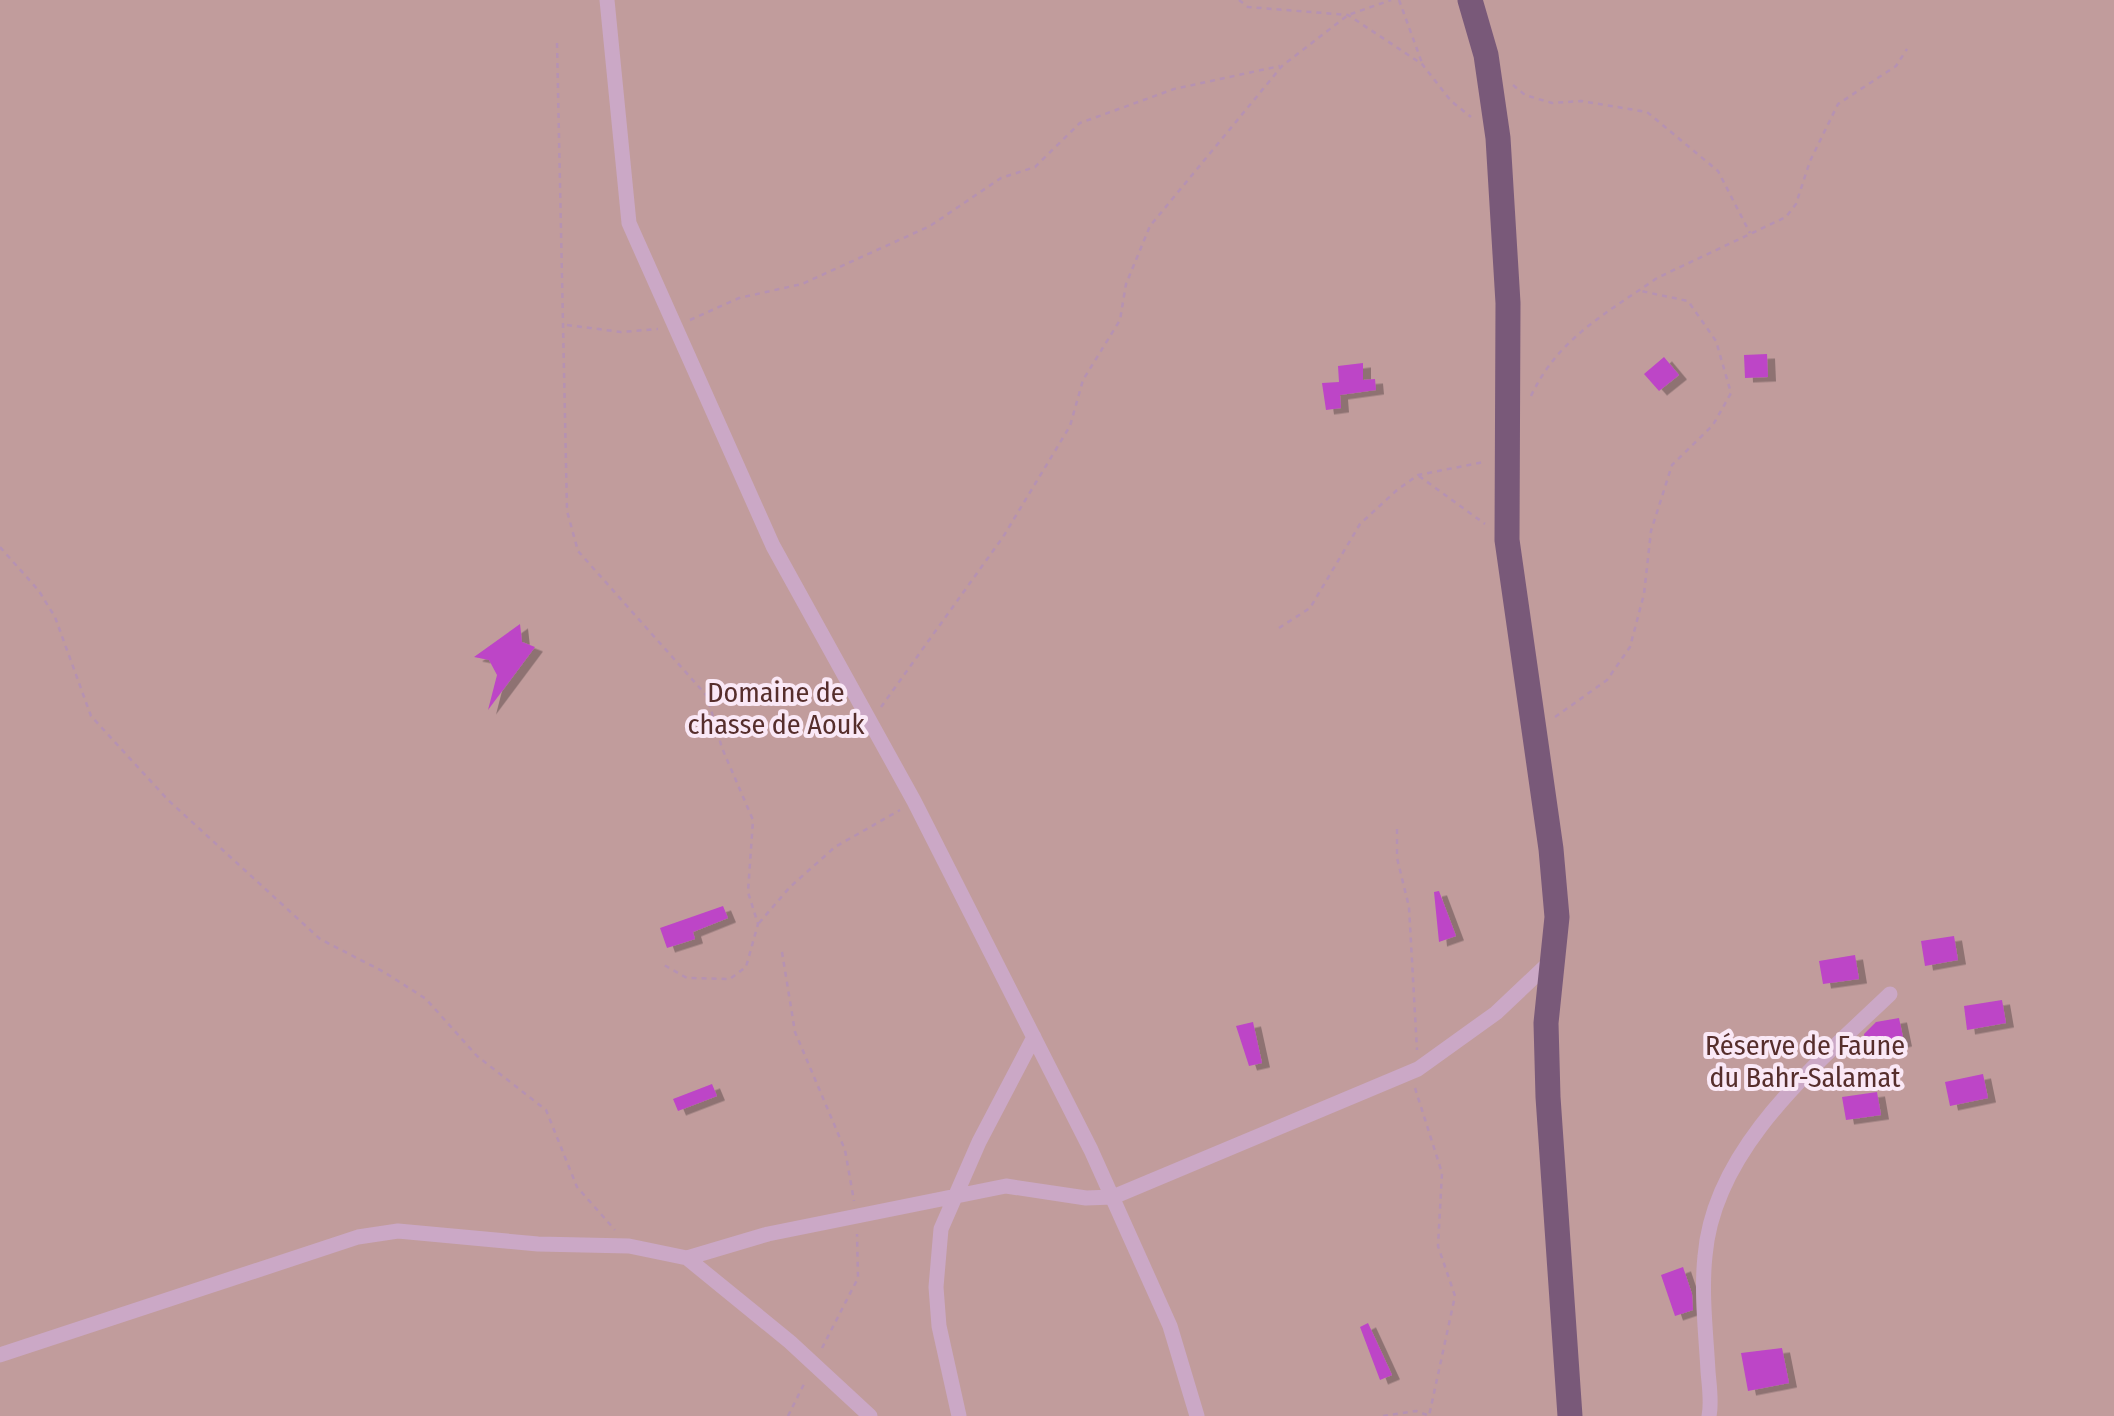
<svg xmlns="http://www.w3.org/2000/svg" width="2114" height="1416" font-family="'Fira Sans Condensed',sans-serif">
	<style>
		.green { fill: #c19c9c }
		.building { fill: #bd45c7; filter: url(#shadow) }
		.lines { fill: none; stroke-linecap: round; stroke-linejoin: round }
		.path { stroke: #b692b2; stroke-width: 2.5; stroke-dasharray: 5 5; stroke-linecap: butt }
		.minor { stroke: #cba8c6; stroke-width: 15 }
		.primary { stroke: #795979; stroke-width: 25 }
		.labels { text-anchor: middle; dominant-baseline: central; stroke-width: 8; stroke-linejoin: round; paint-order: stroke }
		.park-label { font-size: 28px; fill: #562e2c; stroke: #fae8f6 }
	</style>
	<defs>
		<filter id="shadow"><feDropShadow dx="8" dy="4.5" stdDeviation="0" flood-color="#0004"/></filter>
	</defs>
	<rect width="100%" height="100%" fill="#f2dced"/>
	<path class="green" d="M0,0H2114V1416H0Z"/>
	<path class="building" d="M1767,354L1768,377L1745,378L1744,355Z
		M1664,357L1679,375L1659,391L1644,374Z
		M1363,363V380L1375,379L1376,390L1340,395L1341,408L1326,410L1322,383L1339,382L1338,366Z
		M520,624L522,642L535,647L488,710L497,675L489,660L474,657Z
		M1439,891L1456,936L1439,942L1434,892Z
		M723,906L728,918L693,932L695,939L667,948L660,928Z
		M1954,936L1958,960L1925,966L1921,941Z
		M1855,955L1859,979L1823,984L1819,961Z
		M2002,1000L2006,1023L1967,1030L1964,1006Z
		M1899,1018L1904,1042L1867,1050L1864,1034L1876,1022Z
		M1253,1022L1262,1063L1249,1066L1236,1026Z
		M1983,1074L1988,1098L1950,1106L1945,1082Z
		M712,1084L717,1096L678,1111L673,1099Z
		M1877,1092L1881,1115L1846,1120L1842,1097Z
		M1683,1267L1692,1294L1693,1310L1675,1316L1661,1275Z
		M1368,1323L1392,1375L1380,1380L1360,1327Z
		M1782,1348L1789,1383L1748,1391L1741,1353Z"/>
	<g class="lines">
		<path class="path" d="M1239,0L1248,7L1348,15L1422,64L1451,101L1471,117
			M1399,0L1422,63
			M557,43L567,511L578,551L707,696L722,748L753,820L748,892L758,924L746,967L730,979L687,978L664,965
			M1513,85L1525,95L1552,103L1581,101L1647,112L1718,171L1750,233
			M690,320L739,298L802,284L930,226L1001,178L1035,167L1080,123L1174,89L1280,66
			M567,325L621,332L658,329
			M1531,396C1558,338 1607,313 1657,278L1786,217L1796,204L1810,161L1838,104L1896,66L1907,49
			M1419,476L1485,524
			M0,547L39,591L55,617L91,716L168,800L320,939L384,972L426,999L477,1056L546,1110L577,1187L615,1230
			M1279,628L1310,608L1360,524L1397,490L1418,475L1484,462
			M881,707L1003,537L1070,426L1083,380L1120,320L1126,284L1150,226L1282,66L1348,15L1391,0
			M1555,717L1607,680L1630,647L1644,594L1651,531L1672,465L1713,425L1731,393L1716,341L1688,301L1641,291
			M1397,829V858L1409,907L1417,1050
			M759,923L790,887L835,847L900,810
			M782,952L795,1032L845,1150L854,1201
			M1415,1088L1442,1173L1438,1246L1455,1296L1429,1416
			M822,1348L858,1278L857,1234
			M788,1416L805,1382
			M1383,1416L1416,1411L1430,1416"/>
		<path class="minor" d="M607,0L629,223L773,546L914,801L1091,1150L1170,1326L1197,1416
			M687,1258L790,1342L870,1416
			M0,1355L358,1237L398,1231L538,1244L629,1246L687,1258L768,1234L1006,1186L1086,1198L1113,1197L1418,1069L1496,1013L1551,961
			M959,1416L939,1326L936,1287L941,1229L979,1142L1034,1037
			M1709,1416C1712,1402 1709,1385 1708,1371C1706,1334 1701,1293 1705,1256C1714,1147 1816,1065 1890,994"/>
		<path class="primary" d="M1470,0L1486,55L1498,138L1508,303L1507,540L1551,849L1557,917L1546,1023L1548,1097L1570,1416"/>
	</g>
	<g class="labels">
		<g class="park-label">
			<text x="776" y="692">Domaine de<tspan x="776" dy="32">chasse de Aouk</tspan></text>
			<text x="1805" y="1045">Réserve de Faune<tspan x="1805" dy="32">du Bahr-Salamat</tspan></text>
		</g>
	</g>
</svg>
